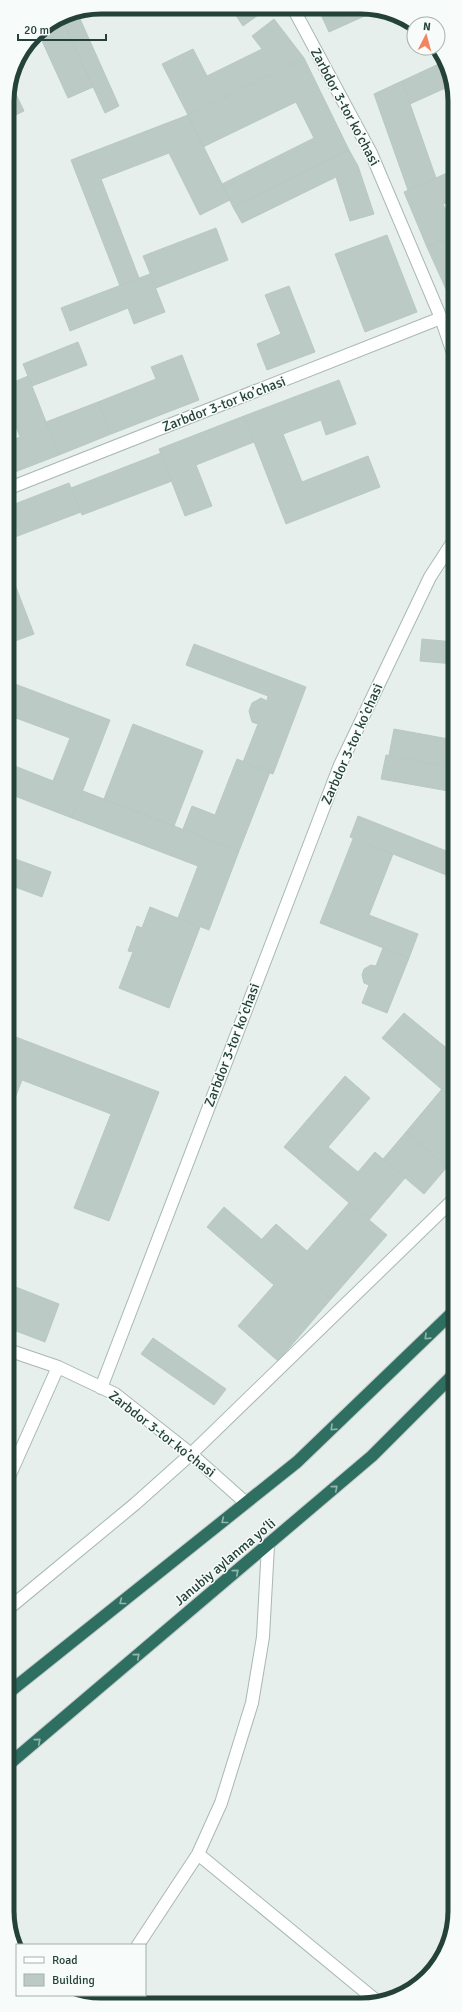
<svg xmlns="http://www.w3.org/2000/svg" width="462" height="2012" font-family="Signika,sans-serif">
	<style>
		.building { fill: #bbcac4; stroke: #b8c9c2 }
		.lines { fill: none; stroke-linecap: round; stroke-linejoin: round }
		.minor-casing { stroke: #a8b8b2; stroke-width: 14 }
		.highway-casing { stroke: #c2cac8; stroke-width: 14 }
		.minor { stroke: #fff; stroke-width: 12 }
		.highway { stroke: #2f6f62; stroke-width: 12 }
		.oneway { stroke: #93b5ae }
		.labels { text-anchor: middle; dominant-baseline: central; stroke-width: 3; stroke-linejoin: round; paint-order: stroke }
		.street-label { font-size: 14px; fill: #24423a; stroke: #f7fbf9 }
		.rim { fill: none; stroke: #24423a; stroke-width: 5 }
	</style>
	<rect width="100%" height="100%" fill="#e6efeb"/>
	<path class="building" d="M231,8H268L243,26Z
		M318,8L380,9L329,32Z
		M77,12L119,106L105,113L61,17Z
		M61,17L93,87L68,98L38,32Z
		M274,19L304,58L188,115L162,64L193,49L207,76L262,49L252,36Z
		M304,58L349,150L233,207L222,184L314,138L296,102L203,147L188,115Z
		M441,63L452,85L410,104L402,81Z
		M402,81L436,178L408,190L374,94Z
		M10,82L24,111L7,119V95Z
		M188,115L230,200L200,215L169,153L101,179L139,278L120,286L71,160Z
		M349,150L358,166L374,214L350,221L336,177L242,223L233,207Z
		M454,170V200L443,204L454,229V235L427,247L404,192Z
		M216,228L228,260L156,288L143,256Z
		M387,235L417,312L365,332L335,254Z
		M454,235V296L450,298L427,247Z
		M150,274L165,312L134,324L128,308L70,331L61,308Z
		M289,286L315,352L267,370L257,344L281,334L265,295Z
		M454,296V309L450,298Z
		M78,342L87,365L32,386L23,364Z
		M182,355L199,400L111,434L98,402L156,379L151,367Z
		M28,376L59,455L7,475V442L20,437L7,405V385Z
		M339,380L356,424L326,435L321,420L283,434L302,482L368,456L380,487L286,524L244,416Z
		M98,402L111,434L59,455L46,422Z
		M244,416L254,442L196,465L212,506L185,516L159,449Z
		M161,453L172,481L82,515L71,488Z
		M69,483L81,512L7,540V507Z
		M7,564L34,634L7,644Z
		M422,639L454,642V664L420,661Z
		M194,644L306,687L273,774L243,762L258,724L252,722L249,711L252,703L261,698L267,701L268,696L186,665Z
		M7,681L110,720L72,818L7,793V763L53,781L70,738L16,718L7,740Z
		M133,724L203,751L174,826L104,799Z
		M394,729L454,740V768L389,755Z
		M386,755L454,768V792L381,779Z
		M237,759L270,772L239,851L183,829L192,806L215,815Z
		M83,791L239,851L209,930L178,918L198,866L72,818Z
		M358,816L454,854V878L350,837Z
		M353,839L393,854L369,915L418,934L409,958L320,923Z
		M7,856L51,872L42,897L7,884Z
		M150,907L200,927L169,1008L119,988L133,952L128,951L137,926L142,928Z
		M383,948L409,958L387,1013L362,1003L369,985L364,983L362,975L364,969L371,965L376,966Z
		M404,1013L455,1055V1083L446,1093L382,1038Z
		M8,1034L159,1092L109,1221L74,1208L111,1114L22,1080L8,1116Z
		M345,1076L370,1098L328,1147L358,1172L375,1152L405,1178L369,1220L284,1147Z
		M455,1083V1100L446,1093Z
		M442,1089L455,1100V1159L447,1167L406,1132Z
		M406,1132L447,1167L424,1194L383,1159Z
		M349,1203L387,1235L331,1299L262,1239L276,1224L307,1251Z
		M224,1207L331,1299L278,1361L238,1326L274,1285L207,1227Z
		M8,1284L59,1304L45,1342L8,1328Z
		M153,1338L226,1389L214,1405L141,1354Z"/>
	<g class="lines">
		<g class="minor-casing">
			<path id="minor" d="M293,8L371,153L441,318L454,356
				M7,489L441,318
				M8,1350L58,1367L115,1394L191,1454L246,1503
				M101,1388L340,765L430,577L454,540
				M8,1479L58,1367
				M8,1609L135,1504L191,1454L455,1198
				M198,1854L379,2003
				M138,1945L198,1854L221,1803L252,1703L263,1637L268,1545
				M102,2003L107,1995"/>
		</g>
		<g class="highway-casing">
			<path id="highway" d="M8,1693L297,1462L455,1310
				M8,1765L372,1456L455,1373"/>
		</g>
		<use href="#minor" class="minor"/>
		<use href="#highway" class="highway"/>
	</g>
	<defs><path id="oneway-chevron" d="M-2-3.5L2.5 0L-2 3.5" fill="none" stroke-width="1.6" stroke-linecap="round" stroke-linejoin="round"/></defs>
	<g class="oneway">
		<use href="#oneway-chevron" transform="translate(427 1337) rotate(136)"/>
		<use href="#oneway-chevron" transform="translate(333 1428) rotate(136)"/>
		<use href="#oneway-chevron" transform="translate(335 1488) rotate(-40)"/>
		<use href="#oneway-chevron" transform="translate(224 1521) rotate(142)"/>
		<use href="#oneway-chevron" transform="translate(236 1572) rotate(-40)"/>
		<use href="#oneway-chevron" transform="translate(122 1602) rotate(142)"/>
		<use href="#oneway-chevron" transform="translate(137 1656) rotate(-40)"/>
		<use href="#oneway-chevron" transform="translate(38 1741) rotate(-40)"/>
	</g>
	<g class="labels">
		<g class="street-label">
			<text transform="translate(345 107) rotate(62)">Zarbdor 3-tor koʼchasi</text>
			<text transform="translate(224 404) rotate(-21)">Zarbdor 3-tor koʼchasi</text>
			<text transform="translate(352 744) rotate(-66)">Zarbdor 3-tor koʼchasi</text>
			<text transform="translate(232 1045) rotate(-69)">Zarbdor 3-tor koʼchasi</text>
			<text transform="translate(162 1434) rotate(38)">Zarbdor 3-tor koʼchasi</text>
			<text transform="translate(225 1562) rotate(-40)">Janubiy aylanma yoʻli</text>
		</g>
	</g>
	<path d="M0 0H462V2012H0ZM101 14H361A87 87 0 0 1 448 101V1911A87 87 0 0 1 361 1998H101A87 87 0 0 1 14 1911V101A87 87 0 0 1 101 14Z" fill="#f7fbf9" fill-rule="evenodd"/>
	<path class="rim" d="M101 14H361A87 87 0 0 1 448 101V1911A87 87 0 0 1 361 1998H101A87 87 0 0 1 14 1911V101A87 87 0 0 1 101 14Z"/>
	<rect x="16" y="1944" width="130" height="52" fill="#f7fbf9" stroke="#a3b1ad"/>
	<rect x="24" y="1957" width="20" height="6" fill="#ffffff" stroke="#a3b1ad"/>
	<text x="52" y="1964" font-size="12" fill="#24423a">Road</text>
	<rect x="24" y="1974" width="20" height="12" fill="#bbcac4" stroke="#a3b1ad"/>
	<text x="52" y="1984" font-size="12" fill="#24423a">Building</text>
	<g transform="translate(426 36) rotate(6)"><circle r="19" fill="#f7fbf9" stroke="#a3b1ad"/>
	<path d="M0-3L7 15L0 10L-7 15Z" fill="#f4845f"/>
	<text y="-6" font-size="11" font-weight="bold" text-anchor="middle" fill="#24423a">N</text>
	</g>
	<path d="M18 34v6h88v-6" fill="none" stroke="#24423a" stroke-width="2"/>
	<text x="24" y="34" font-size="12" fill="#24423a" stroke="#f7fbf9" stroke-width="3" paint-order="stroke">20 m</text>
</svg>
